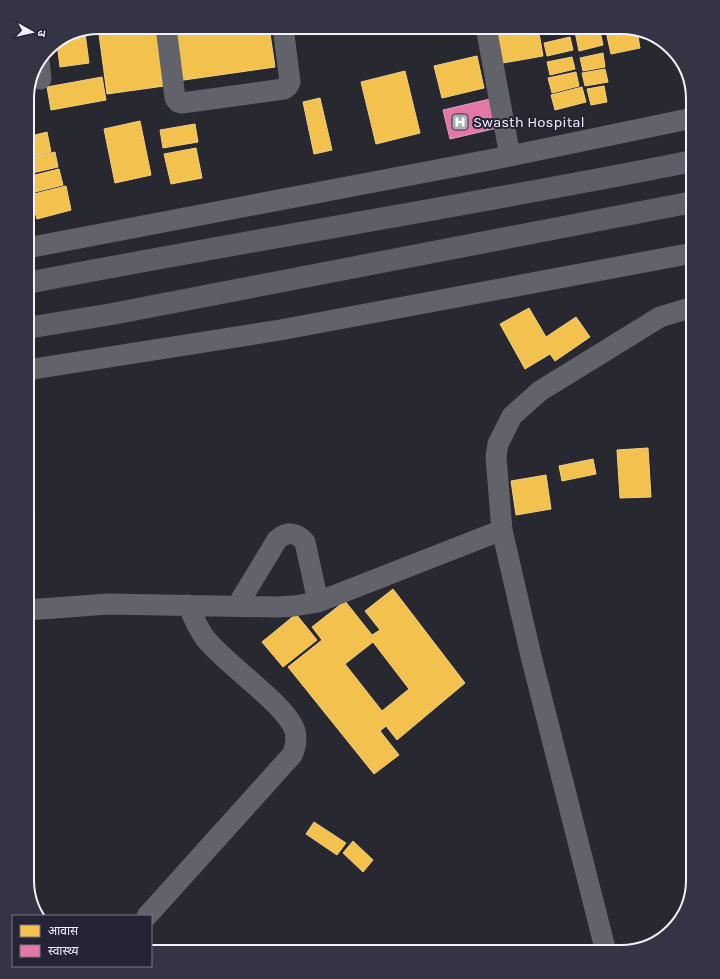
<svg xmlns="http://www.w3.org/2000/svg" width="720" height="979" font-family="Karla,'Noto Sans Devanagari',sans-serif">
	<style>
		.homes { fill: #f2c14e; stroke: #f2cf82; fill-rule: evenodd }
		.health { fill: #e377a8; stroke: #e79cc2 }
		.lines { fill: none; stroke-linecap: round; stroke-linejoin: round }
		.minor { stroke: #62636a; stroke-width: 21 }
		.major { stroke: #5f5e68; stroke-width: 22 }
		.labels { text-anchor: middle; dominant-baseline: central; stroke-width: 4; stroke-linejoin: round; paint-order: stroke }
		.poi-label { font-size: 15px; fill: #f1f1fd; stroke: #242435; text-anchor: start }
		.rim { fill: none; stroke: #f1f1fd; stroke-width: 2 }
	</style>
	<rect width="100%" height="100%" fill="#282831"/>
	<path class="homes" d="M98,27H156L164,86L107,94Z
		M169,27H269L275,67L177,81Z
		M448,27H472V28L449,33Z
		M538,27L543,56L503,63L497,28Z
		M574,27H599L603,45L579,51Z
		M605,27H625L637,31L640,48L611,54Z
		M85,33L89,63L60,67L57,43Z
		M570,37L573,50L547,56L544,43Z
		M603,53L605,67L583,71L580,58Z
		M477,56L484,88L442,98L434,66Z
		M572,57L575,69L550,75L547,62Z
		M605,69L608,82L585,86L582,73Z
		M405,71L420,133L376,144L361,82Z
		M576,72L579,86L552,93L548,78Z
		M102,77L106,100L51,110L47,87Z
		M604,86L607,102L591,105L587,89Z
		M582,87L586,102L555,110L551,95Z
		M320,98L332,150L314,154L303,102Z
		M140,121L151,175L115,183L104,129Z
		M195,124L198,142L163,148L160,130Z
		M47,132L51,152L27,158V137Z
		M196,148L202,178L171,184L164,154Z
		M55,152L58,167L28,174L27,159Z
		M59,169L63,185L35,192L31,176Z
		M66,186L71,210L37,219L30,195Z
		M27,187L31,203L27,204Z
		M529,308L546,337L576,317L590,337L555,361L550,354L525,369L500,324Z
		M648,448L651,497L620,498L617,450Z
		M593,459L596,474L562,481L559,466Z
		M546,475L551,509L516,515L511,481Z
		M393,589L465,683L397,740L386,726L380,731L399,755L374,774L288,667L322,640L312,627L345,601L372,635L380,630L365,611ZM373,642L409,689L382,711L345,664Z
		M296,614L317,640L283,667L262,642Z
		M314,822L346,843L337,855L306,834Z
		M353,841L373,860L363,872L343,853Z"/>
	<path class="health" d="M490,99L497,128L450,139L443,110Z"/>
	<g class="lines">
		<path class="minor" d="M166,27L175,98L178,102L182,103L284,89L288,86L290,82L283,27
			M486,27L510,156
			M39,61L41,79
			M27,248L510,156L693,118
			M27,370L280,330L693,253
			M237,606L277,540C287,531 296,532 305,542L318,602
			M27,610L108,604L277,607L294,606L318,602L502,530
			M147,916L292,755C296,747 297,740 295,731C287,705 225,664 205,638C198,628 193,617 188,605
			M606,952L531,656L502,530L496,457L498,444L512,416L540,391L660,317L693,307"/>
		<path class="major" d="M27,283C249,240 472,205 693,161
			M27,328L112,314L693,202"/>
	</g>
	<defs>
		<g id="hospital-square" transform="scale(0.9)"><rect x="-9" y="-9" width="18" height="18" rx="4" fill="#ababb6" stroke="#242435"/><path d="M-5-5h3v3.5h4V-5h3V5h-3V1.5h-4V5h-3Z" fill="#fff"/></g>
	</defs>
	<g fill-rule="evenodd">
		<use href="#hospital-square" x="460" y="122"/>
	</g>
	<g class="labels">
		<g class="poi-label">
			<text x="473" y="122">Swasth Hospital</text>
		</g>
	</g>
	<path d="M0 0H720V979H0ZM99 34H621A65 65 0 0 1 686 99V880A65 65 0 0 1 621 945H99A65 65 0 0 1 34 880V99A65 65 0 0 1 99 34Z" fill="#343445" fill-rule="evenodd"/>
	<path class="rim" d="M99 34H621A65 65 0 0 1 686 99V880A65 65 0 0 1 621 945H99A65 65 0 0 1 34 880V99A65 65 0 0 1 99 34Z"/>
	<rect x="12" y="915" width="140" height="52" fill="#242435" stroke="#767685"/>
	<rect x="20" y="925" width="20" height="12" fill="#f2c14e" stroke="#767685"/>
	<text x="48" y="935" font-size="12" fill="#f1f1fd">आवास</text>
	<rect x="20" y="945" width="20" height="12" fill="#e377a8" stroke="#767685"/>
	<text x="48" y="955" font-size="12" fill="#f1f1fd">स्वास्थ्य</text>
	<g transform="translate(32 32) rotate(98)" stroke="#242435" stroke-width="3" paint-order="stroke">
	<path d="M0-3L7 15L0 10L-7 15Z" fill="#f1f1fd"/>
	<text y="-6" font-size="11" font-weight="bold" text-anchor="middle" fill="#f1f1fd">उ</text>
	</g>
</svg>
